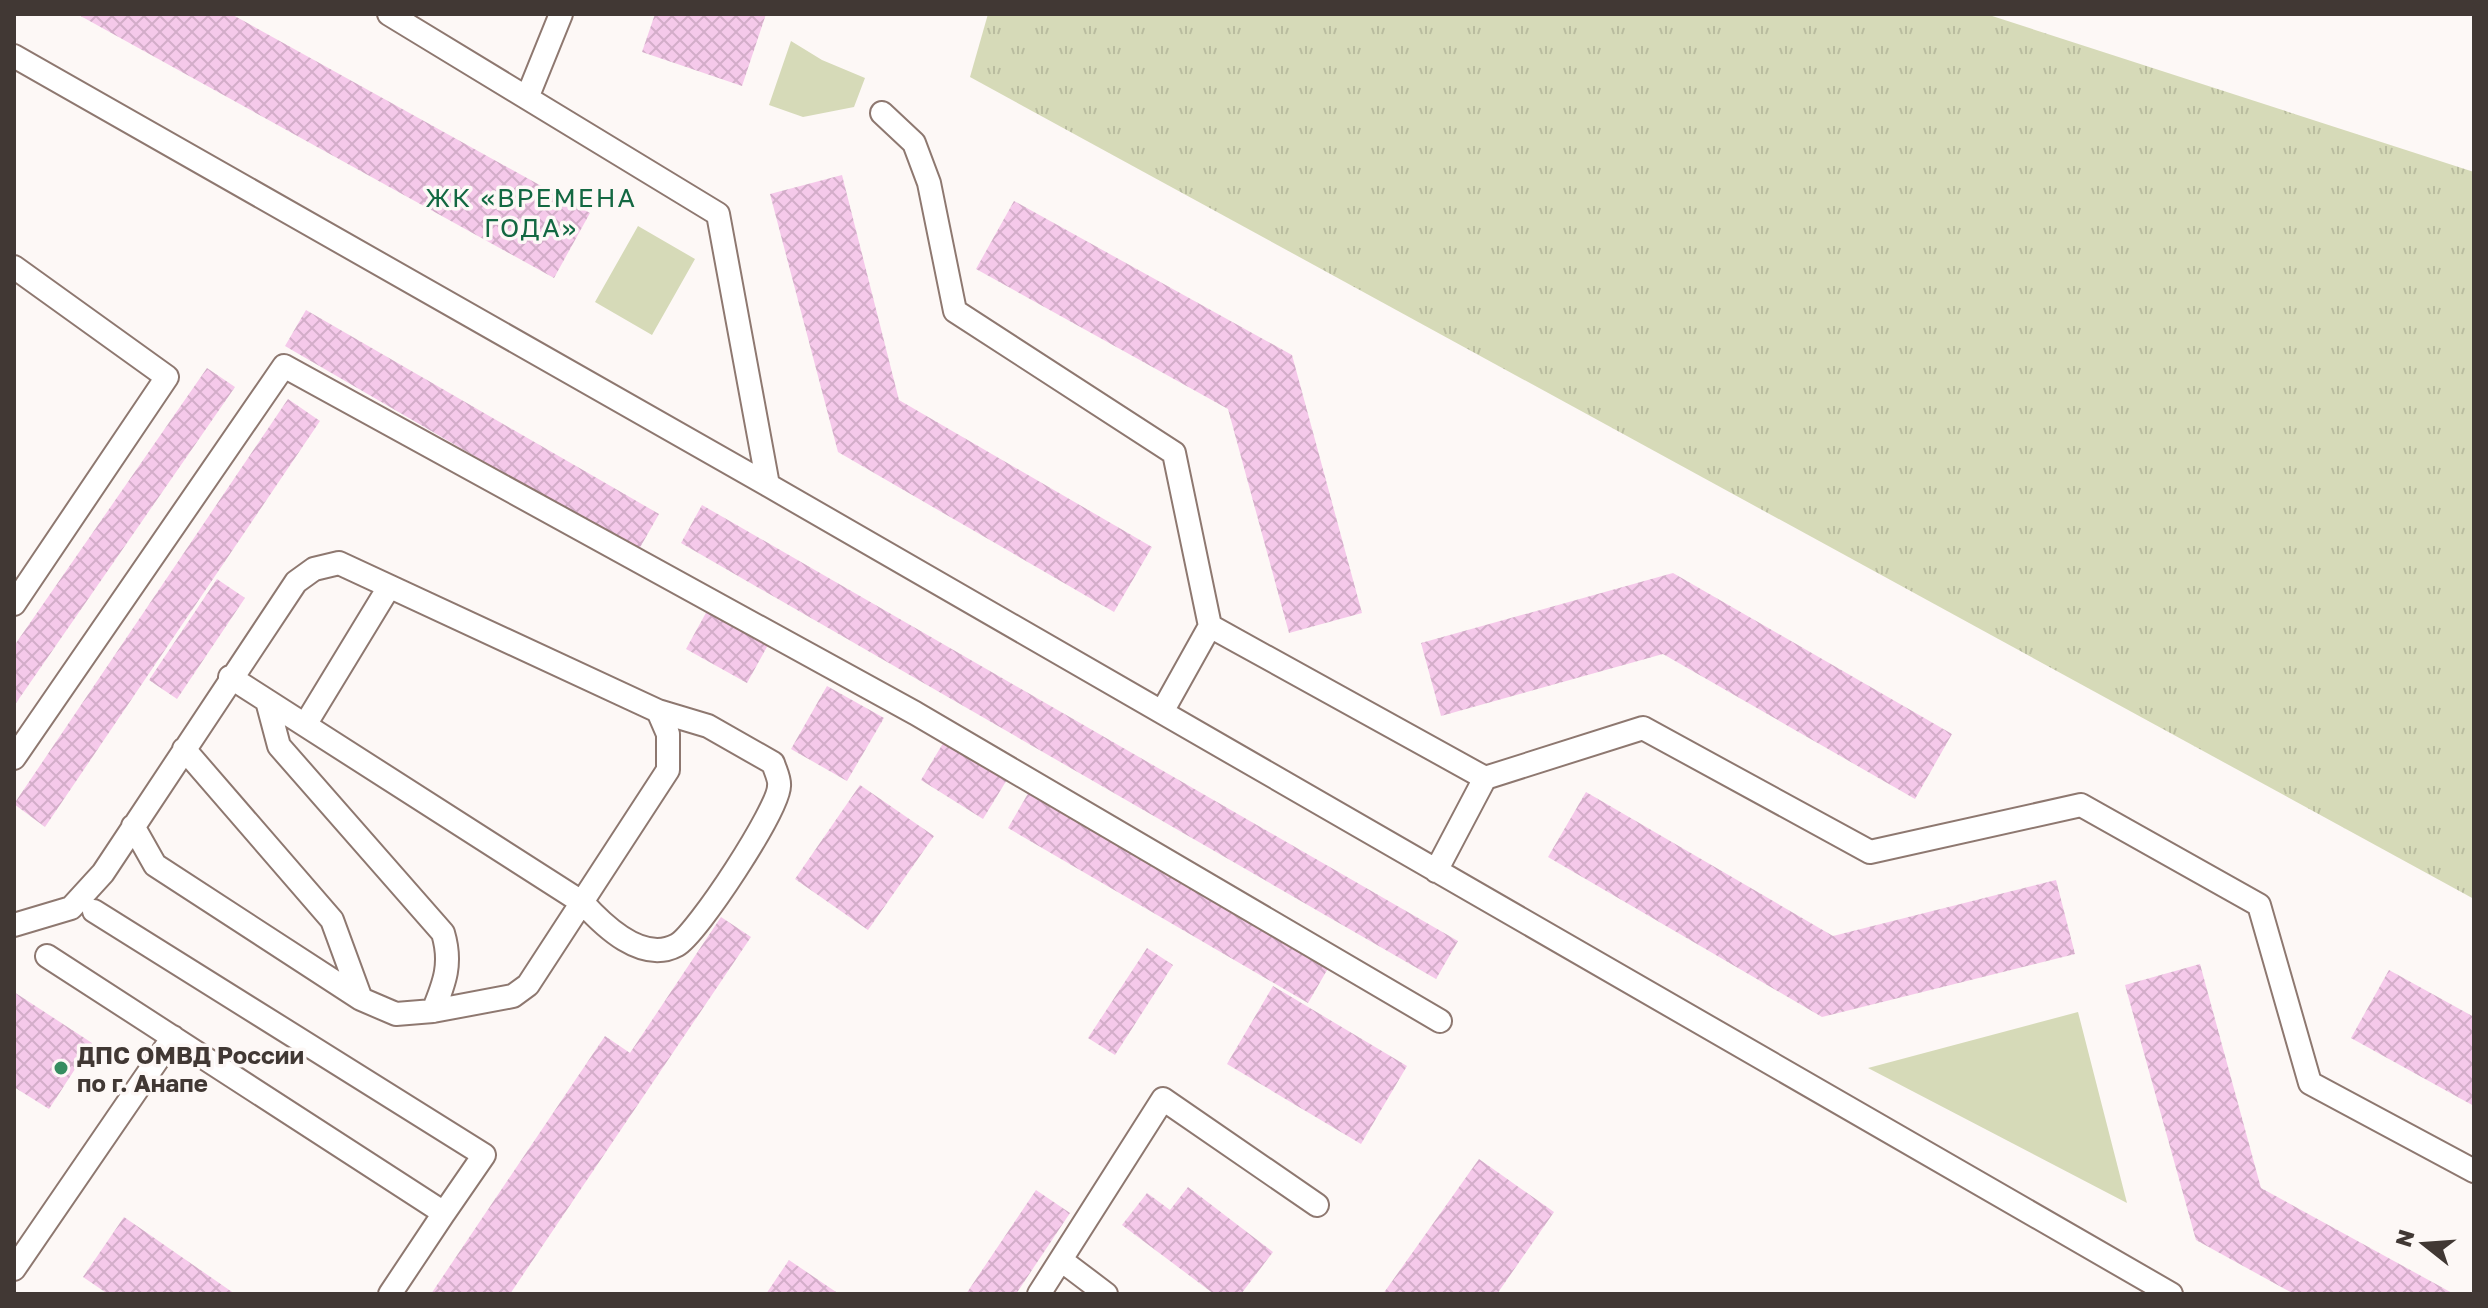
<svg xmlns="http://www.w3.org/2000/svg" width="2488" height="1308" font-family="'Golos Text',sans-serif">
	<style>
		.grass { fill: url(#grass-tufts) }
		.park { fill: #d6dab8 }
		.building { fill: url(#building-cross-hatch) }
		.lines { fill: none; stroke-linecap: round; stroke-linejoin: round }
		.lane-casing { stroke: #8e7870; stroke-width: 26 }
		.lane { stroke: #fff; stroke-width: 22 }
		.poi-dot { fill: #368c60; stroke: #fdf8f6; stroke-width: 3 }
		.labels { text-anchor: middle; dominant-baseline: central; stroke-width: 7; stroke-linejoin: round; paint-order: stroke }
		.poi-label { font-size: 24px; font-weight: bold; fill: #413834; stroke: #fdf8f6; text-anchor: start }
		.neighbourhood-label { font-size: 26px; letter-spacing: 2px; fill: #136842; stroke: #fdf8f6 }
	</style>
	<defs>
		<pattern id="grass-tufts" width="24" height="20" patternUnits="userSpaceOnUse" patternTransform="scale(2)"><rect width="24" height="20" fill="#d6dab8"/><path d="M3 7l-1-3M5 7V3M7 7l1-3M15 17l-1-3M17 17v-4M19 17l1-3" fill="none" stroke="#b9bc9f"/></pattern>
		<pattern id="building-cross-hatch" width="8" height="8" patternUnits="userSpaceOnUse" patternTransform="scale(2)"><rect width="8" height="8" fill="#f5c9ea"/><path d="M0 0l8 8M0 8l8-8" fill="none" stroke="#d3adc9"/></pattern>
	</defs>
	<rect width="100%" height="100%" fill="#fdf8f6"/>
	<path class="grass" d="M988,14H1986L2474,172V899L970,77Z"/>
	<path class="park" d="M791,41L822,60L865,78L854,107L803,117L769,105Z
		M638,226L695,259L652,335L595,302Z
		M2078,1012L2127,1203L1868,1068Z"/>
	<path class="building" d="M77,14H231L590,213L554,278Z
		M655,14H766L742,86L642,52Z
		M842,175L899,400L1152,547L1114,612L838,452L770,194Z
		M1014,201L1292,355L1362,613L1289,633L1228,409L976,269Z
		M306,310L659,514L638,551L285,346Z
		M207,368L235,387L14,706V646Z
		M288,399L320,421L45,827L14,804Z
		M702,505L1458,941L1436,979L681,543Z
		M1673,573L1952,734L1915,799L1663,654L1441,716L1421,643Z
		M217,579L245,598L177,699L149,680Z
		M707,611L768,645L747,683L686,649Z
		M827,686L884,718L847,781L791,749Z
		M945,740L1008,778L983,819L921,780Z
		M860,785L934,836L868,930L795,879Z
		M1030,790L1330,965L1308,1003L1008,828Z
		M1586,792L1833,936L2056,880L2075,954L1822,1017L1548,857Z
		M721,917L751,937L510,1294H431L605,1036L630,1053Z
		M1147,948L1173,965L1115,1055L1088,1038Z
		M2200,964L2261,1188L2454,1294H2294L2196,1240L2125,985Z
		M2389,970L2474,1017V1106L2351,1038Z
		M1273,986L1407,1066L1361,1144L1227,1064Z
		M14,992L92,1043L49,1109L14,1087Z
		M1479,1159L1554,1212L1497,1294H1383Z
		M1188,1187L1273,1252L1241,1294H1214L1122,1225L1147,1193L1170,1210Z
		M1036,1190L1070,1213L1016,1294H966Z
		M124,1217L235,1294H108L83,1277Z
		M789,1260L839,1294H766Z"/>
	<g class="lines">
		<g class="lane-casing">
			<path id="lane" d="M389,14L718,214L768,485
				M14,56L768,485L2171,1294
				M527,98L561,14
				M882,113L914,143L929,183L955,311L1174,453L1210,626L1485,778L1643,728L1870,852L2081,805L2259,905L2310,1083L2474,1171
				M14,267L167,377L14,604
				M230,677L583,903C603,925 642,964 677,945C697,934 779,809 779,786C780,779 775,770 773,763L708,726L658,711
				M267,701L279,746L443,933C452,963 445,982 433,1011
				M1162,712L1210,626
				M305,725L389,587
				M14,758L284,366L915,713L1440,1021
				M133,826L155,865L361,999L332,920L184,749
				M1436,871L1485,778
				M14,925L71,908L103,873L296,582L314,569L339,563L658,711L668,734V770L528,985L513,996L433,1011L396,1014L361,999
				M47,956L444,1213L484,1155L94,911
				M1061,1260L1106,1294
				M14,1269L173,1037
				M390,1294L444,1213
				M1039,1294L1163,1099L1317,1205"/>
		</g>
		<use href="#lane" class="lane"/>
	</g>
	<circle class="poi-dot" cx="61" cy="1068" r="8"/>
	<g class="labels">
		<g class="poi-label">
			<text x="77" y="1054">ДПС ОМВД России<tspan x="77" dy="28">по г. Анапе</tspan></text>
		</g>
		<g class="neighbourhood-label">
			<text x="531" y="197">ЖК «ВРЕМЕНА<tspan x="531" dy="30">ГОДА»</tspan></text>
		</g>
	</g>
	<rect width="2488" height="1308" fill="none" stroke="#413834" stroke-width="32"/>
	<g transform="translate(2424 1244) rotate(287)" stroke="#fdf8f6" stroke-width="6" paint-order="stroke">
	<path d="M0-6L14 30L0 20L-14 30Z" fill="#413834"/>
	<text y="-12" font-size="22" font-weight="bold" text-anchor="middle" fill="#413834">N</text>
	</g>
</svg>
